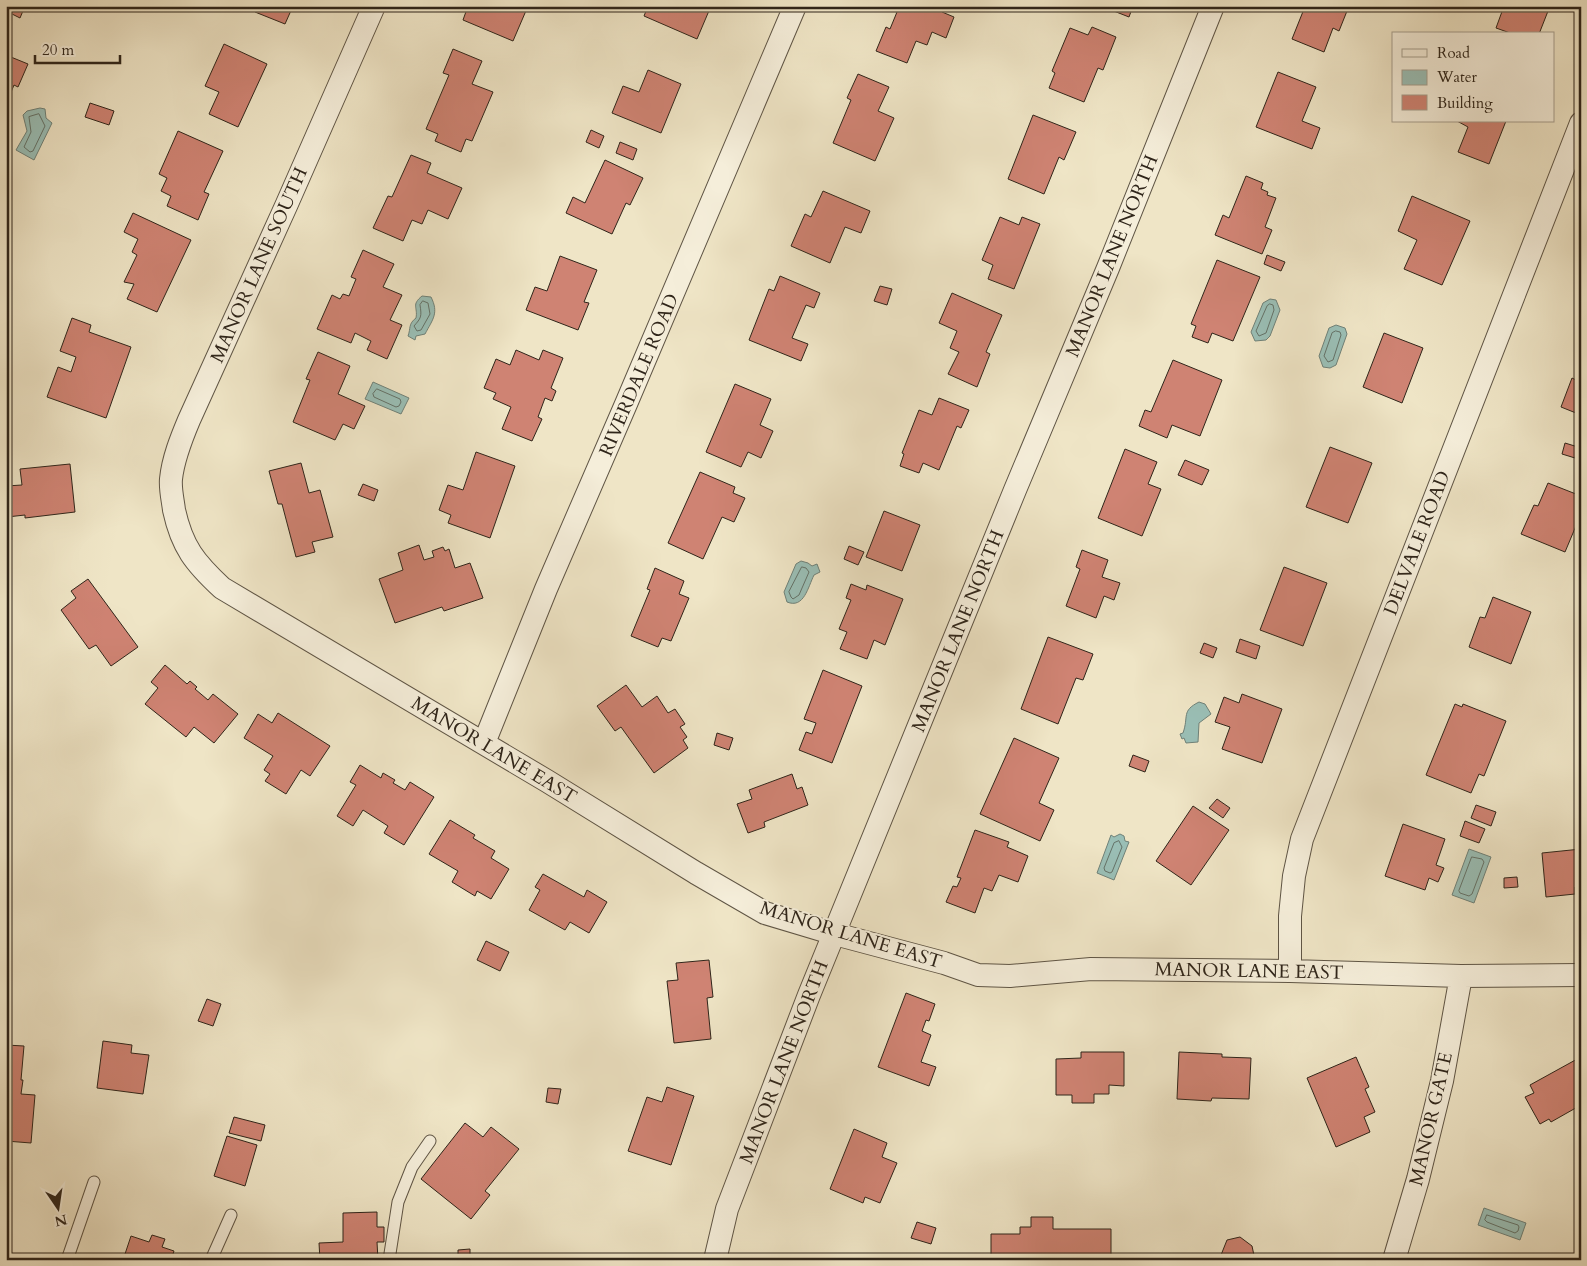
<svg xmlns="http://www.w3.org/2000/svg" width="1587" height="1266" font-family="Cardo,serif">
	<style>
		.water { fill: #9abfb6; stroke: #6f8178 }
		.lines { fill: none; stroke-linecap: round; stroke-linejoin: round }
		.shore { stroke: #647268; stroke-width: 1 }
		.building { fill: #cf8373; stroke: #2f251a }
		.lane-casing { stroke: #5f5545; stroke-width: 13 }
		.street-casing { stroke: #5f5545; stroke-width: 24 }
		.lane { stroke: #f5eeda; stroke-width: 11 }
		.street { stroke: #f5eeda; stroke-width: 22 }
		.labels { text-anchor: middle; dominant-baseline: central; stroke-width: 4; stroke-linejoin: round; paint-order: stroke }
		.street-label { font-size: 19px; fill: #2f251a; stroke: #f5eeda }
	</style>
	<rect width="100%" height="100%" fill="#efe5c6"/>
	<filter id="stains"><feTurbulence type="fractalNoise" baseFrequency=".004" numOctaves="4"/><feColorMatrix values="0 0 0 0 .2 0 0 0 0 .09 0 0 0 0 .02 0 0 0 .5 -.17"/></filter>
	<radialGradient id="worn" r=".72"><stop offset=".6" stop-color="#630" stop-opacity="0"/><stop offset="1" stop-color="#630" stop-opacity=".3"/></radialGradient>
	<path class="water" d="M40,108L45,109L46,118L52,123L34,160L16,150L27,131L23,115L27,111Z
		M422,296L431,297C439,313 433,319 425,334L416,336L415,340L408,336C411,328 408,324 416,318C418,307 411,305 422,296Z
		M1270,299L1276,300L1280,310L1270,336L1266,340L1255,341L1251,332L1263,303Z
		M1336,325L1345,328L1347,334L1336,365L1330,368L1323,367L1319,356L1329,328Z
		M373,382L409,398L401,414L365,399Z
		M801,561L808,563L812,566L817,564L820,572L814,575C808,587 804,609 787,602L784,592L796,564Z
		M1199,702L1205,704L1211,714L1199,723L1198,742L1186,743L1184,738L1182,739L1180,734L1183,733C1189,716 1181,711 1199,702Z
		M1120,834L1124,836L1125,841L1129,842L1114,880L1097,873L1111,835L1114,837Z
		M1469,849L1491,857L1474,903L1452,895Z
		M1484,1208L1526,1223L1520,1240L1478,1225Z"/>
	<g class="lines">
		<path class="shore" d="M39,114L45,126L33,151L30,152L24,147L31,132L29,117Z
			M423,301L428,303L430,314L421,330L417,331L414,326C421,318 422,317 420,305Z
			M1270,304L1273,305L1274,310L1266,333L1259,336L1256,331L1267,306Z
			M1336,331L1340,332L1341,335L1333,360L1328,362L1324,356L1332,333Z
			M377,389L400,399L401,402L399,406L396,407L374,397L373,394Z
			M802,567L806,568L809,572L799,595L793,599L791,597L789,592Z
			M1119,841L1122,847L1112,872L1110,873L1105,871L1104,868L1114,843Z
			M1472,857L1482,859L1484,862L1472,894L1469,896L1460,893L1459,891Z
			M1487,1215L1518,1225L1519,1227L1518,1231L1515,1233L1487,1222L1485,1220Z"/>
	</g>
	<path class="building" d="M6,6H25L20,18L6,11Z
		M257,6H293L285,24L255,12Z
		M468,6H528L513,41L463,20Z
		M648,6H711L697,39L644,16Z
		M895,6H944L942,12L954,17L946,38L932,32L927,45L916,41L907,63L876,51L886,27L890,29L897,12L893,11Z
		M1101,6H1133L1129,17Z
		M1312,6H1349L1339,31L1333,28L1324,52L1292,39L1304,9L1310,11Z
		M1504,6H1550L1539,34H1513L1496,28Z
		M1092,27L1116,37L1103,70L1098,68L1084,102L1049,88L1055,73L1052,71L1070,28L1088,35Z
		M224,44L267,64L238,127L209,114L219,92L205,86Z
		M453,49L482,61L472,84L493,92L472,141L466,139L461,152L435,141L438,134L426,129L449,75L443,73Z
		M6,55L28,64L18,87L14,85L9,97L6,96Z
		M648,70L681,84L661,133L612,113L623,86L639,92Z
		M1278,72L1316,87L1302,121L1320,128L1312,149L1256,127Z
		M858,74L889,87L878,111L894,118L875,161L833,143L851,100L847,98Z
		M90,103L114,111L109,125L85,117Z
		M1033,115L1076,132L1064,160L1059,157L1044,194L1008,179Z
		M1457,121H1506L1489,164L1458,152L1468,127Z
		M591,130L604,136L599,148L586,142Z
		M178,131L223,151L204,192L209,194L198,220L167,206L171,196L161,191L167,178L159,174Z
		M620,142L637,149L633,160L616,153Z
		M411,155L431,163L427,173L462,188L448,219L428,210L422,224L412,220L403,241L373,228L388,196L392,197Z
		M605,160L643,178L630,205L626,203L612,234L566,213L573,197L585,203Z
		M1246,176L1263,183L1261,189L1268,192L1267,195L1276,198L1265,227L1272,230L1262,254L1215,235L1223,215L1229,218Z
		M823,191L870,211L861,233L845,227L830,263L791,246L805,214L811,217Z
		M1412,196L1470,221L1442,285L1404,269L1417,240L1398,231Z
		M133,213L191,240L157,312L127,299L134,284L124,282L137,255L132,252L138,239L124,232Z
		M1000,217L1019,225L1022,217L1040,224L1014,289L988,279L993,265L982,260Z
		M363,250L394,264L383,287L402,295L390,320L402,325L387,359L367,350L371,341L355,333L351,343L317,329L332,295L340,299L343,294L349,296L356,279L351,277Z
		M1267,255L1285,262L1281,271L1264,264Z
		M560,256L597,270L584,302L589,303L578,330L526,310L535,287L547,291Z
		M1217,260L1260,277L1233,341L1212,333L1208,343L1192,337L1196,326L1191,324Z
		M780,276L820,293L814,308L806,305L792,338L808,344L801,361L749,340L769,289L774,291Z
		M880,286L892,289L887,305L874,301Z
		M952,293L1002,315L986,352L990,354L977,387L948,374L959,352L950,348L957,331L939,323Z
		M72,318L91,325L89,332L131,347L106,418L47,397L58,367L71,372L76,357L60,351Z
		M1384,333L1423,348L1402,403L1363,387Z
		M516,350L539,360L543,350L563,358L551,388L556,391L552,401L545,398L538,417L542,419L532,441L502,429L511,407L493,399L496,393L484,388L496,359L510,365Z
		M318,352L350,366L338,394L365,406L354,429L343,424L335,440L293,422L310,380L306,379Z
		M1173,360L1222,380L1200,436L1172,425L1167,438L1139,426L1145,410L1151,412Z
		M1581,369V415L1561,407L1572,378L1576,380Z
		M735,384L771,399L760,425L773,431L761,458L748,452L741,467L706,452Z
		M939,398L969,410L961,428L957,426L939,470L923,463L919,473L900,466L904,454L902,453L919,410L932,415Z
		M1565,443L1578,447L1575,458L1562,454Z
		M1330,447L1372,463L1348,523L1306,507Z
		M1125,449L1157,462L1148,484L1161,489L1142,536L1098,518Z
		M476,452L515,466L490,538L448,523L451,515L439,510L448,485L463,490Z
		M1185,460L1209,470L1202,485L1178,475Z
		M301,463L309,493L320,490L333,537L312,542L315,552L296,557L282,504H278L269,471Z
		M70,464L75,512L25,518V515L7,517L6,486L22,485L20,469Z
		M700,472L735,487L733,493L745,498L734,522L722,517L703,559L668,543Z
		M1548,483L1581,496V514L1565,552L1521,534L1534,505L1538,506Z
		M363,484L378,490L374,501L358,495Z
		M884,511L920,525L902,571L866,557Z
		M419,545L424,560L434,557L432,551L443,547L445,551L449,549L455,568L470,563L483,598L444,611L442,607L395,623L379,579L403,570L398,553Z
		M849,546L864,552L858,565L844,559Z
		M1082,550L1108,560L1102,577L1120,583L1114,600L1104,596L1096,618L1066,606L1080,569L1076,567Z
		M1284,567L1327,583L1303,646L1260,630Z
		M655,568L684,581L679,594L689,598L671,641L662,638L658,647L631,636L650,590L647,589Z
		M88,579L138,647L111,666L96,645L89,649L61,610L76,598L71,591Z
		M851,584L866,590L867,585L903,599L885,645L874,640L867,659L840,649L847,632L839,629L851,600L846,598Z
		M1493,597L1531,612L1511,664L1469,647L1480,617L1485,618Z
		M1048,637L1093,654L1083,680L1076,678L1058,724L1021,709Z
		M1240,639L1260,646L1256,659L1236,652Z
		M1204,643L1217,648L1213,658L1200,653Z
		M165,665L187,684L190,681L197,687L195,689L208,700L213,694L238,714L214,743L194,727L186,737L145,704L158,688L151,682Z
		M823,670L862,686L832,763L799,750L806,732L812,734L816,723L804,719Z
		M626,685L642,707L657,696L668,713L675,709L685,724L680,727L687,737L683,740L688,748L654,773L621,727L615,731L597,706Z
		M1242,694L1282,709L1262,763L1222,749L1230,727L1215,722L1224,697L1239,703Z
		M1455,704L1462,707L1463,704L1506,721L1484,776L1479,774L1471,793L1426,775Z
		M278,713L330,746L310,776L301,770L286,794L265,781L270,774L264,770L273,756L244,738L258,714L272,723Z
		M717,733L733,738L729,750L714,745Z
		M1014,738L1059,758L1039,803L1054,810L1040,841L980,814Z
		M1133,755L1149,761L1145,772L1129,766Z
		M360,765L381,778L383,773L395,780L393,783L405,790L410,782L434,797L404,845L384,833L388,826L363,810L353,826L337,816L356,785L350,782Z
		M792,774L797,789L802,787L808,805L764,822L765,827L748,833L737,804L752,799L749,790Z
		M1217,799L1230,808L1223,818L1209,808Z
		M1476,805L1496,812L1491,826L1471,818Z
		M1193,806L1229,830L1191,885L1156,861Z
		M450,820L475,835L473,838L495,851L491,858L509,869L491,899L477,891L475,896L452,882L458,871L429,854Z
		M1465,821L1485,829L1479,843L1460,836Z
		M1403,824L1445,839L1436,865L1444,868L1438,882L1429,878L1425,890L1385,876Z
		M975,830L1009,842L1007,847L1028,856L1018,882L999,875L992,891L984,888L975,913L946,902L953,886L957,887L961,878L957,877Z
		M1581,849V887H1575V894L1546,897L1542,853Z
		M543,874L584,897L587,890L607,902L589,933L570,922L565,930L529,910L540,890L535,887Z
		M1517,877L1518,887L1504,888V878Z
		M486,941L509,952L500,971L477,960Z
		M709,960L713,997L707,998L711,1039L674,1043L667,981L678,980L676,963Z
		M906,993L935,1004L929,1021L926,1020L922,1031L931,1035L921,1062L936,1067L929,1086L878,1067Z
		M207,999L221,1004L213,1026L198,1021Z
		M103,1041L132,1045L131,1053L149,1055L143,1094L97,1088Z
		M6,1045L24,1046L21,1080H23L21,1094L35,1095L31,1143L6,1141Z
		M1081,1052H1124V1086L1109,1085V1094H1094V1103H1072V1095H1056V1059L1081,1058Z
		M1179,1052L1222,1054V1057L1251,1058L1249,1099L1212,1098L1211,1101L1177,1099Z
		M1356,1057L1369,1087L1365,1089L1375,1112L1364,1117L1370,1132L1336,1147L1307,1078Z
		M1579,1058L1581,1061V1105L1551,1122L1549,1119L1540,1124L1525,1097L1534,1093L1530,1085Z
		M667,1087L694,1096L671,1165L628,1151L647,1097L662,1102Z
		M548,1088L561,1089L558,1104L546,1102Z
		M234,1117L265,1125L261,1141L229,1133Z
		M465,1123L483,1137L491,1127L519,1149L485,1191L490,1195L471,1219L421,1179Z
		M854,1129L887,1143L882,1157L897,1163L880,1203L865,1197L863,1203L830,1189Z
		M227,1136L257,1145L245,1186L214,1176Z
		M377,1212V1227H384V1242H377L378,1260H320L319,1243L343,1242V1213Z
		M1031,1217H1053V1229H1111V1260H991V1234H1020V1227H1031Z
		M917,1222L936,1228L931,1244L911,1238Z
		M152,1235L165,1239L162,1247L174,1251L171,1260H123L131,1236L149,1242Z
		M1240,1237L1252,1246L1255,1260H1222L1221,1255L1227,1240Z
		M470,1249V1255H485V1260H438V1255H458V1250Z"/>
	<g class="lines">
		<g class="lane-casing">
			<path id="lane" d="M67,1260L94,1182
				M211,1260L231,1215
				M389,1260L398,1202L412,1167L430,1141"/>
		</g>
		<g class="street-casing">
			<path id="street" d="M374,6L286,206L189,420C181,439 173,459 171,479C170,489 173,501 174,510C182,547 195,563 222,588L547,781L696,873L765,913L835,934L944,963L978,975L1010,976L1091,969L1290,971L1461,976L1581,975
				M484,743L546,589L626,404L795,6
				M1290,971V916L1294,876L1302,839L1581,123
				M715,1260L727,1209L809,995L1015,490L1108,268L1213,6
				M1394,1260L1418,1179L1442,1081L1461,976"/>
		</g>
		<use href="#lane" class="lane"/>
		<use href="#street" class="street"/>
	</g>
	<g class="labels">
		<g class="street-label">
			<text transform="translate(1112 256) rotate(-68)">MANOR LANE NORTH</text>
			<text transform="translate(259 265) rotate(-66)">MANOR LANE SOUTH</text>
			<text transform="translate(639 375) rotate(-67)">RIVERDALE ROAD</text>
			<text transform="translate(1417 543) rotate(-69)">DELVALE ROAD</text>
			<text transform="translate(958 631) rotate(-68)">MANOR LANE NORTH</text>
			<text transform="translate(494 750) rotate(31)">MANOR LANE EAST</text>
			<text transform="translate(851 935) rotate(17)">MANOR LANE EAST</text>
			<text transform="translate(1249 971) rotate(1)">MANOR LANE EAST</text>
			<text transform="translate(784 1062) rotate(-69)">MANOR LANE NORTH</text>
			<text transform="translate(1431 1119) rotate(-77)">MANOR GATE</text>
		</g>
	</g>
	<rect width="1587" height="1266" fill="none" stroke="#efe5c6" stroke-width="25"/>
	<rect x="8" y="8" width="1572" height="1251" fill="none" stroke="#2f251a" stroke-width="2.5"/>
	<rect x="12" y="12" width="1562" height="1241" fill="none" stroke="#2f251a"/>
	<rect x="1392" y="32" width="162" height="90" fill="#f5eeda" stroke="#a69e8d"/>
	<rect x="1402" y="49" width="25" height="8" fill="#f5eeda" stroke="#a69e8d"/>
	<text x="1437" y="58" font-size="15" fill="#2f251a">Road</text>
	<rect x="1402" y="70" width="25" height="15" fill="#9abfb6" stroke="#a69e8d"/>
	<text x="1437" y="82" font-size="15" fill="#2f251a">Water</text>
	<rect x="1402" y="95" width="25" height="15" fill="#cf8373" stroke="#a69e8d"/>
	<text x="1437" y="108" font-size="15" fill="#2f251a">Building</text>
	<g transform="translate(58 1208) rotate(167)" stroke="#f5eeda" stroke-width="4" paint-order="stroke">
	<path d="M0-4L9 19L0 12L-9 19Z" fill="#2f251a"/>
	<text y="-8" font-size="14" font-weight="bold" text-anchor="middle" fill="#2f251a">N</text>
	</g>
	<path d="M35 55v8h85v-8" fill="none" stroke="#2f251a" stroke-width="2.5"/>
	<text x="42" y="55" font-size="15" fill="#2f251a" stroke="#f5eeda" stroke-width="4" paint-order="stroke">20 m</text>
	<rect width="100%" height="100%" filter="url(#stains)"/>
	<rect width="100%" height="100%" fill="url(#worn)"/>
</svg>
